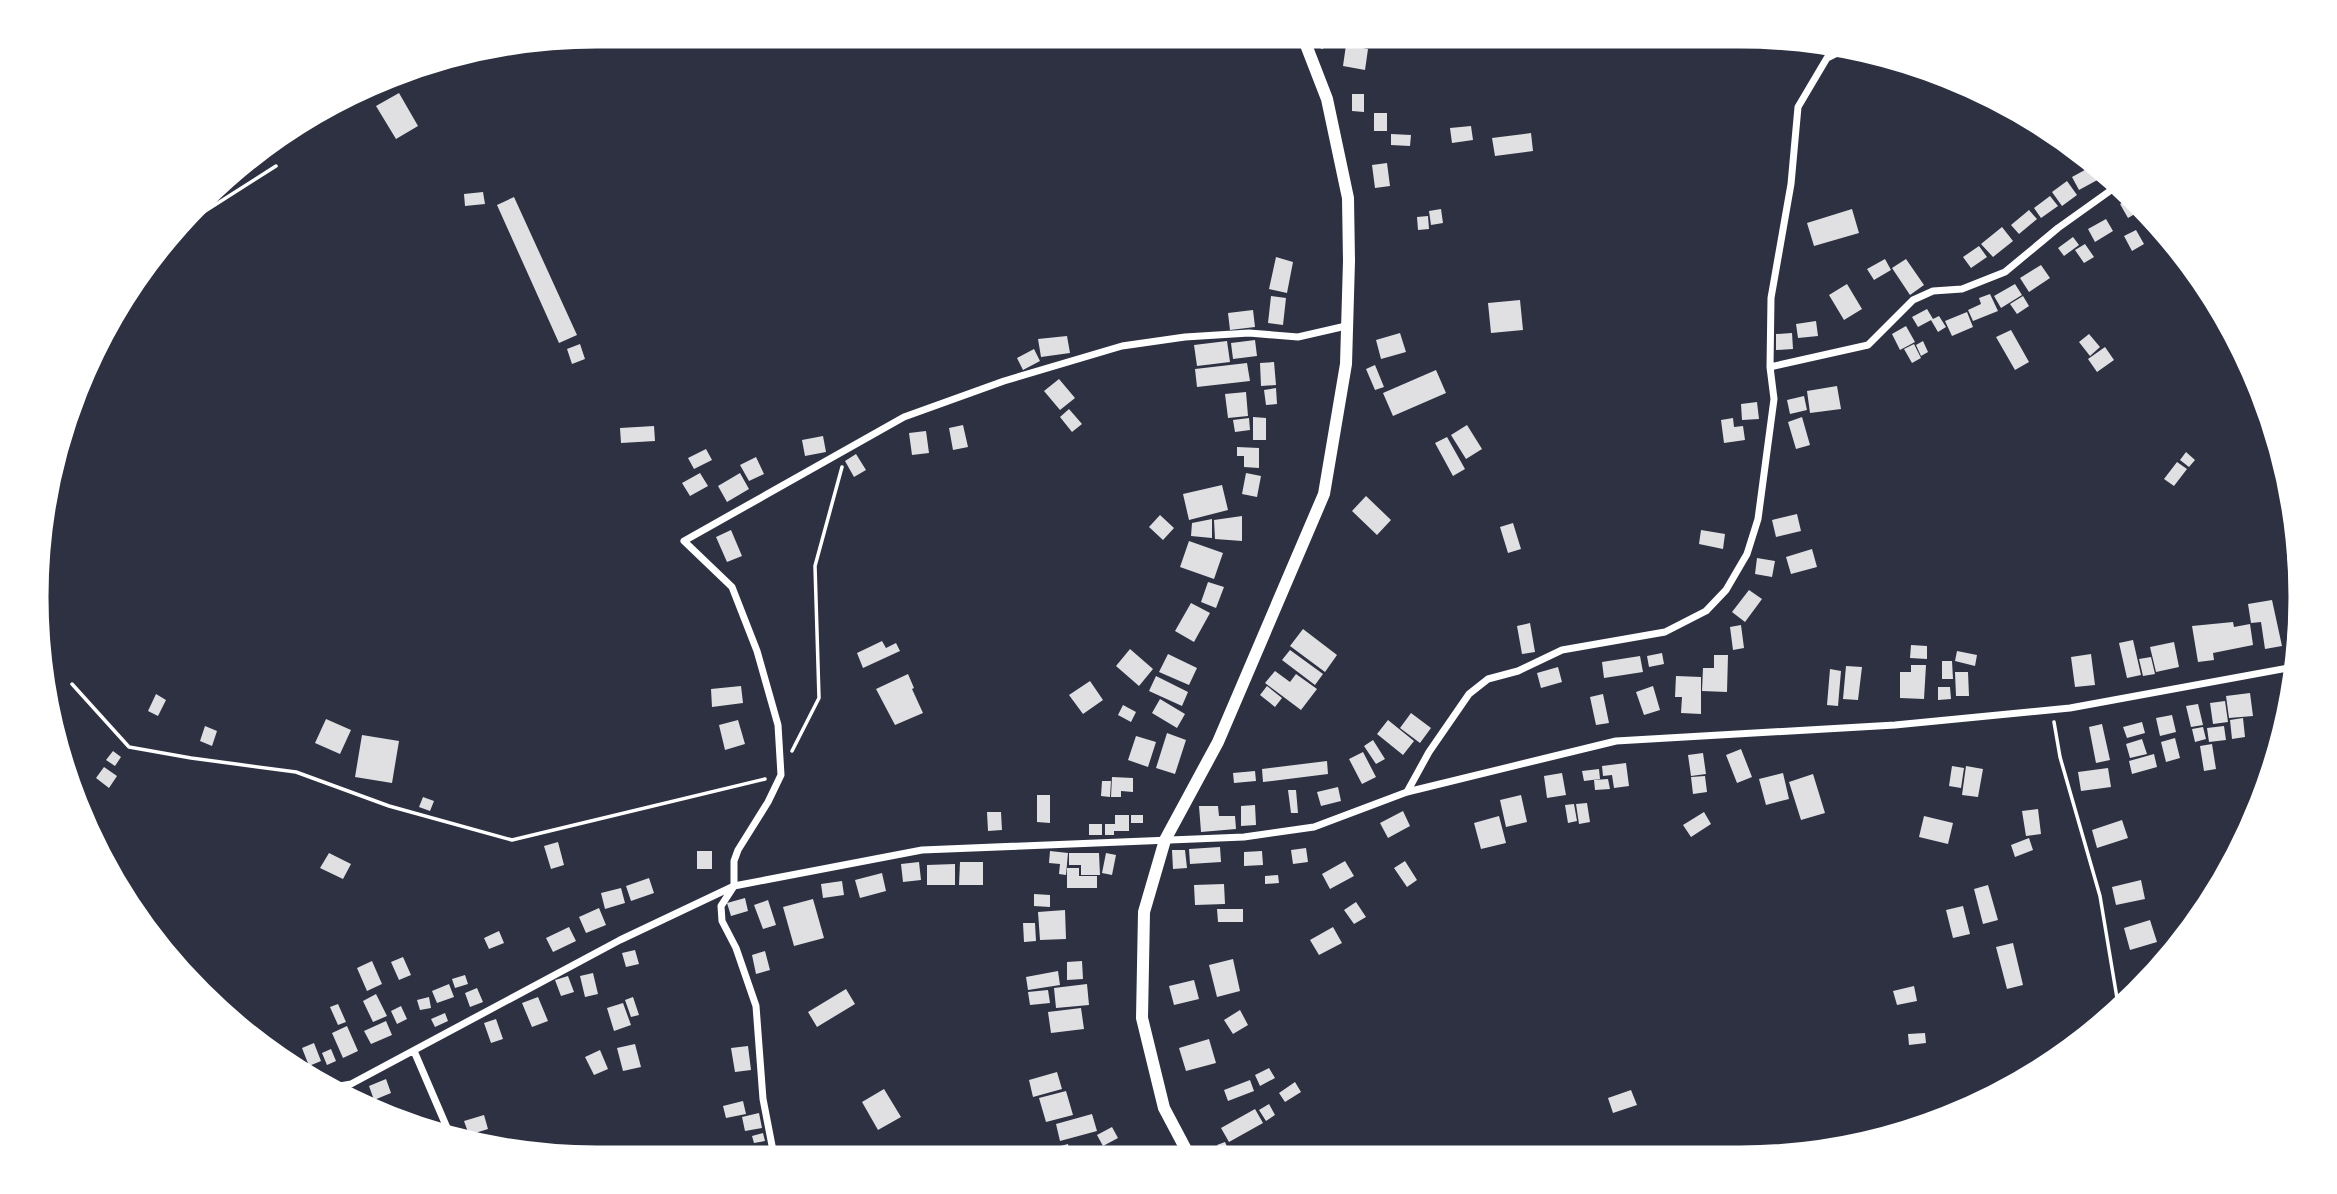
<svg xmlns="http://www.w3.org/2000/svg" width="2337" height="1194" font-family="Montserrat,sans-serif">
	<style>
		.building { fill: #e0e0e3 }
		.lines { fill: none; stroke-linecap: round; stroke-linejoin: round }
		.path { stroke: #fff; stroke-width: 3.5 }
		.minor { stroke: #fff; stroke-width: 7 }
		.primary { stroke: #fff; stroke-width: 12 }
		.rim { fill: none; stroke: #fff; stroke-width: 9 }
	</style>
	<rect width="100%" height="100%" fill="#2d3142"/>
	<path class="building" d="M1399,32H1429L1430,37L1402,44Z
		M1346,45L1368,49L1365,70L1343,66Z
		M399,93L418,126L396,139L376,106Z
		M1352,94H1364V112L1352,111Z
		M1374,113H1387V131H1374Z
		M1471,126L1473,140L1452,143L1450,128Z
		M1531,133L1533,151L1495,156L1492,138Z
		M1391,134L1411,135L1410,146L1391,145Z
		M1387,163L1390,186L1375,188L1372,165Z
		M2094,165L2101,178L2079,190L2072,177Z
		M2067,181L2077,195L2062,206L2052,192Z
		M483,192L485,204L465,206L464,194Z
		M2050,196L2058,206L2041,218L2034,208Z
		M2135,196L2147,207L2128,218L2120,204Z
		M514,197L577,335L559,343L497,205Z
		M1441,209L1443,223L1431,225L1429,211Z
		M1852,209L1859,233L1814,246L1807,223Z
		M2029,210L2037,219L2019,234L2011,225Z
		M1428,216L1429,229L1418,230L1417,217Z
		M2106,219L2113,231L2095,242L2088,229Z
		M2002,227L2013,241L1993,257L1981,244Z
		M2136,230L2144,244L2132,251L2124,236Z
		M2073,237L2079,245L2064,256L2058,248Z
		M2085,244L2094,257L2084,263L2075,250Z
		M1979,246L1987,257L1971,268L1963,257Z
		M1276,257L1293,262L1287,293L1269,289Z
		M1885,259L1891,270L1874,280L1867,269Z
		M1906,259L1924,285L1910,295L1892,268Z
		M2041,265L2050,278L2029,292L2020,278Z
		M1847,284L1862,309L1844,320L1829,295Z
		M2015,284L2022,295L2001,308L1994,296Z
		M1990,294L1998,311L1973,321L1968,310L1981,304L1979,298Z
		M1271,296L1286,298L1283,325L1268,323Z
		M2023,296L2029,306L2017,314L2010,304Z
		M1520,300L1523,330L1491,333L1488,303Z
		M1927,309L1933,319L1918,327L1912,317Z
		M1253,310L1255,327L1230,330L1228,313Z
		M1967,312L1973,327L1952,336L1945,321Z
		M1939,316L1946,327L1938,332L1931,320Z
		M1816,321L1818,336L1798,338L1796,324Z
		M1906,326L1915,342L1900,350L1892,334Z
		M2011,330L2029,362L2015,370L1996,337Z
		M1400,333L1406,352L1381,359L1376,340Z
		M1792,333L1793,349L1776,350V334Z
		M2089,334L2100,347L2090,356L2079,342Z
		M1067,336L1070,353L1041,357L1038,339Z
		M1255,340L1257,356L1233,359L1231,343Z
		M1227,341L1230,362L1197,366L1194,345Z
		M1923,341L1928,352L1921,356L1916,345Z
		M580,344L585,359L572,364L567,349Z
		M1914,344L1921,358L1912,363L1904,349Z
		M2105,347L2114,360L2097,372L2088,359Z
		M1034,349L1040,361L1023,370L1017,358Z
		M1274,362L1276,385L1261,386L1260,363Z
		M1247,363L1250,381L1197,387L1195,369Z
		M1375,365L1384,387L1375,390L1366,369Z
		M1436,370L1446,393L1393,416L1383,393Z
		M1059,379L1075,398L1060,410L1044,391Z
		M1837,386L1841,409L1810,413L1807,391Z
		M1276,388L1277,404L1266,405L1264,390Z
		M1246,392L1248,416L1228,418L1225,394Z
		M1804,396L1807,410L1790,414L1787,400Z
		M1757,402L1759,419L1742,420L1741,404Z
		M1069,409L1082,424L1072,432L1060,417Z
		M1253,417L1266,418V440H1253Z
		M1802,417L1810,445L1796,449L1788,422Z
		M1249,418L1250,430L1235,432L1233,420Z
		M1733,418L1734,427L1743,426L1745,440L1724,443L1721,420Z
		M963,425L968,447L953,450L949,428Z
		M1467,425L1482,449L1466,459L1451,435Z
		M654,426L655,441L621,443L620,428Z
		M926,431L929,453L912,455L909,433Z
		M823,436L826,452L805,456L802,440Z
		M1447,437L1465,469L1453,476L1435,443Z
		M1237,447L1259,448V468L1244,467V456H1237Z
		M706,449L712,460L694,469L688,458Z
		M2186,452L2195,460L2189,467L2180,460Z
		M856,454L866,470L854,477L845,461Z
		M756,457L764,474L749,481L740,465Z
		M2177,462L2187,469L2174,486L2164,479Z
		M700,473L708,486L690,496L682,483Z
		M740,473L749,489L727,502L718,486Z
		M1246,473L1261,476L1257,497L1242,494Z
		M1222,485L1228,510L1189,520L1183,494Z
		M1366,496L1391,520L1377,535L1352,511Z
		M1797,514L1801,531L1776,537L1772,520Z
		M1160,515L1174,528L1163,540L1149,527Z
		M1242,516V541L1215,539L1214,520Z
		M1212,519V538L1191,536L1192,523Z
		M1513,523L1521,549L1508,553L1500,527Z
		M731,530L742,556L727,562L716,537Z
		M1701,530L1725,534L1723,549L1699,544Z
		M1189,541L1223,553L1214,579L1180,567Z
		M1812,549L1817,567L1791,574L1786,557Z
		M1757,558L1775,561L1772,577L1755,574Z
		M1208,582L1224,587L1216,608L1201,602Z
		M1749,590L1762,599L1745,622L1732,612Z
		M2272,600L2282,646L2265,649L2261,622L2251,623L2248,604Z
		M1191,603L1210,613L1194,642L1175,631Z
		M2233,622L2234,627L2250,624L2253,645L2213,653L2214,660L2198,662L2192,626Z
		M1530,623L1535,652L1522,654L1517,626Z
		M1741,625L1744,648L1733,650L1730,627Z
		M1303,629L1337,655L1325,672L1290,646Z
		M2133,640L2141,675L2127,678L2119,643Z
		M882,641L886,648L896,643L900,651L863,668L857,653Z
		M2174,642L2179,667L2156,672L2150,647Z
		M1911,645L1927,646V659L1910,658Z
		M1130,649L1153,669L1139,686L1116,666Z
		M1290,650L1323,674L1315,685L1282,660Z
		M1957,651L1977,655L1975,666L1955,661Z
		M1662,653L1664,664L1649,667L1647,656Z
		M1168,654L1197,668L1189,685L1159,672Z
		M2091,654L2095,685L2075,687L2071,657Z
		M1714,655H1728L1727,692L1702,691L1703,668H1714Z
		M1640,656L1643,672L1604,678L1602,662Z
		M2151,657L2155,674L2143,676L2139,659Z
		M1942,661H1952L1953,679H1942Z
		M1911,665H1926L1924,699L1900,698V672H1911Z
		M1846,666L1862,667L1858,700L1843,699Z
		M1558,667L1562,682L1541,688L1537,673Z
		M1830,669L1841,671L1838,706L1827,705Z
		M1275,671L1290,682L1296,674L1317,689L1301,710L1265,683Z
		M1955,672H1968L1969,696H1956Z
		M908,674L914,688L912,689L923,713L895,725L876,689Z
		M1156,676L1188,692L1182,706L1149,691Z
		M1676,676L1701,677V714L1681,713L1682,697H1675Z
		M1090,681L1103,700L1083,714L1069,695Z
		M741,686L743,703L712,707L711,689Z
		M1267,686L1282,698L1275,707L1260,695Z
		M1653,686L1660,710L1644,715L1636,692Z
		M1938,687H1950L1951,699L1938,700Z
		M2250,693L2253,716L2229,718L2226,696Z
		M156,694L166,700L158,716L148,711Z
		M1603,694L1609,723L1596,725L1590,697Z
		M1160,699L1185,714L1177,728L1152,713Z
		M2225,701L2228,722L2213,724L2210,703Z
		M2198,704L2203,725L2191,727L2186,706Z
		M1123,705L1136,712L1131,722L1118,715Z
		M1411,713L1431,728L1420,743L1400,728Z
		M2172,715L2176,732L2160,736L2156,718Z
		M2243,718L2245,737L2232,739L2230,720Z
		M326,719L351,730L340,754L315,743Z
		M738,720L745,744L725,750L719,725Z
		M1388,720L1414,741L1403,755L1377,734Z
		M2142,722L2145,733L2127,738L2123,727Z
		M2102,724L2110,760L2096,763L2089,727Z
		M205,726L217,731L212,746L200,741Z
		M2224,726L2226,740L2209,742L2207,728Z
		M2203,727L2206,739L2195,742L2192,729Z
		M1167,733L1186,740L1175,774L1156,768Z
		M362,735L399,741L392,783L355,777Z
		M1136,736L1156,742L1148,767L1128,760Z
		M2175,738L2180,758L2166,762L2161,742Z
		M2142,739L2147,754L2130,758L2126,744Z
		M1373,740L1385,759L1376,764L1364,746Z
		M2212,744L2216,769L2204,771L2200,746Z
		M1741,749L1752,777L1737,783L1726,755Z
		M113,751L121,757L115,766L106,760Z
		M1363,752L1376,777L1362,784L1349,759Z
		M1703,753L1706,774L1691,776L1688,755Z
		M2154,754L2157,767L2132,774L2129,761Z
		M1327,761L1328,774L1263,782L1262,769Z
		M1626,763L1629,786L1614,788L1612,775L1603,776L1602,766Z
		M1952,766L1964,768L1961,788L1949,786Z
		M1966,766L1983,769L1978,797L1962,795Z
		M104,767L117,776L109,788L96,778Z
		M2108,768L2111,787L2081,791L2078,772Z
		M1599,769L1600,779L1584,781L1582,771Z
		M1255,771L1256,781L1234,783L1233,773Z
		M1562,773L1566,795L1547,798L1544,776Z
		M1783,773L1789,799L1766,805L1759,779Z
		M1813,774L1825,813L1801,820L1789,782Z
		M1705,776L1707,792L1693,794L1691,777Z
		M1112,777L1133,778V792L1121,791V797H1111Z
		M1608,779L1610,789L1595,790L1594,780Z
		M1102,781H1111L1110,797L1101,796Z
		M1338,787L1341,801L1321,806L1317,792Z
		M1288,790H1296L1298,813H1291Z
		M1037,795H1050V823L1037,822Z
		M1521,795L1527,822L1506,827L1500,800Z
		M423,797L434,801L430,811L419,807Z
		M1587,803L1590,822L1579,824L1576,804Z
		M1574,804L1577,821L1568,823L1565,805Z
		M1255,805L1256,825L1241,826V806Z
		M1199,806H1218L1219,816H1235L1236,829L1201,832Z
		M2038,809L2041,834L2026,836L2022,811Z
		M1403,811L1410,826L1388,838L1380,823Z
		M987,812H1001L1002,830L988,831Z
		M1704,812L1711,824L1691,837L1683,825Z
		M1115,815H1129V831H1114V835H1105V824H1115Z
		M1131,815H1143V823H1131Z
		M1499,816L1506,843L1481,849L1474,823Z
		M1924,816L1953,823L1948,844L1919,837Z
		M2122,820L2128,838L2097,848L2092,830Z
		M1089,824H1102V835H1089Z
		M2029,838L2033,850L2015,857L2011,845Z
		M558,842L564,865L551,869L544,846Z
		M1220,847L1221,862L1190,864L1189,849Z
		M1306,848L1308,862L1293,864L1291,850Z
		M1172,850H1185L1187,868L1173,869Z
		M697,851H712V869H697Z
		M1050,851L1068,853L1066,875L1059,874L1060,864L1049,863Z
		M1262,851L1263,865L1244,866V852Z
		M329,853L351,864L343,879L320,868Z
		M1069,853H1099L1100,875H1081V865H1069Z
		M1106,853L1116,855L1112,875L1102,873Z
		M1345,861L1354,876L1330,889L1322,874Z
		M1405,861L1417,880L1407,887L1394,868Z
		M919,862L921,880L903,882L901,864Z
		M960,862H983V885H959Z
		M955,864V885H927V865Z
		M1067,868H1079V876H1097V888H1067Z
		M882,873L886,891L860,898L855,880Z
		M1278,875L1279,883L1265,884V876Z
		M649,878L654,893L631,901L626,886Z
		M2141,880L2145,899L2116,905L2112,887Z
		M842,881L844,895L823,898L821,884Z
		M1224,884L1225,904L1195,905L1194,885Z
		M1988,885L1998,920L1983,924L1974,889Z
		M621,888L625,903L605,909L601,893Z
		M1034,894L1050,895V907L1034,906Z
		M745,898L748,911L731,916L727,903Z
		M813,899L824,938L794,946L783,907Z
		M768,900L776,925L763,929L754,905Z
		M1356,902L1366,917L1354,924L1344,910Z
		M1963,906L1970,934L1953,938L1946,910Z
		M599,908L606,925L586,933L579,917Z
		M2206,908L2196,924L2192,929L2189,912Z
		M1217,909H1243V922H1218Z
		M1065,910L1066,939L1040,940L1038,912Z
		M2150,920L2157,942L2130,950L2124,928Z
		M1023,923H1035L1036,941L1024,942Z
		M569,927L576,941L553,952L546,938Z
		M1333,927L1342,943L1319,955L1310,940Z
		M499,931L504,943L489,949L484,938Z
		M2013,943L2023,985L2007,989L1996,947Z
		M635,950L639,964L626,967L622,953Z
		M765,951L770,970L756,974L752,955Z
		M403,957L411,975L399,980L391,962Z
		M1233,959L1240,991L1217,997L1209,965Z
		M372,961L382,984L367,991L357,968Z
		M1082,961L1083,979L1067,980V962Z
		M1058,971L1060,985L1028,990L1026,977Z
		M593,973L598,994L585,997L580,976Z
		M465,975L468,984L455,988L452,979Z
		M568,976L574,992L561,996L555,980Z
		M1194,980L1199,999L1174,1005L1169,986Z
		M449,984L454,997L437,1003L432,991Z
		M1087,984L1089,1005L1056,1008L1054,988Z
		M1914,986L1917,1001L1897,1005L1893,991Z
		M477,988L483,1002L470,1007L465,993Z
		M846,989L855,1004L817,1027L808,1012Z
		M1048,990L1050,1003L1030,1005L1028,992Z
		M376,994L387,1016L373,1022L363,1001Z
		M429,997L431,1008L420,1010L417,1000Z
		M538,997L548,1021L532,1027L522,1003Z
		M633,997L639,1015L631,1017L625,1000Z
		M623,1003L631,1025L614,1031L607,1008Z
		M338,1004L346,1022L338,1025L330,1007Z
		M401,1006L407,1019L397,1024L391,1011Z
		M1081,1008L1084,1029L1051,1033L1048,1012Z
		M1240,1010L1248,1025L1233,1034L1224,1020Z
		M445,1013L448,1021L435,1027L431,1019Z
		M496,1019L503,1039L491,1043L484,1023Z
		M386,1021L392,1035L371,1044L364,1031Z
		M347,1026L358,1051L343,1058L332,1033Z
		M1925,1033L1926,1043L1909,1045L1908,1034Z
		M1209,1039L1216,1063L1186,1071L1179,1048Z
		M314,1043L321,1061L309,1066L302,1048Z
		M635,1044L641,1067L623,1071L617,1048Z
		M748,1046L751,1070L735,1072L731,1048Z
		M331,1049L336,1061L327,1065L322,1053Z
		M600,1050L608,1069L594,1075L585,1057Z
		M292,1053L298,1074L283,1064L281,1056Z
		M1269,1068L1275,1078L1260,1086L1255,1075Z
		M1057,1072L1062,1089L1033,1097L1029,1080Z
		M386,1079L391,1093L374,1100L369,1086Z
		M1250,1080L1254,1091L1228,1101L1224,1090Z
		M1295,1082L1301,1092L1285,1102L1279,1093Z
		M884,1089L901,1117L878,1130L862,1102Z
		M1631,1090L1637,1105L1613,1113L1608,1098Z
		M1066,1091L1073,1115L1046,1122L1039,1098Z
		M344,1092L349,1105L333,1095Z
		M743,1101L746,1114L726,1118L723,1106Z
		M1269,1104L1275,1115L1266,1121L1259,1110Z
		M1255,1109L1263,1123L1229,1142L1221,1128Z
		M759,1113L762,1128L745,1131L742,1117Z
		M1092,1114L1097,1131L1060,1141L1056,1124Z
		M484,1115L488,1129L469,1135L464,1121Z
		M1112,1127L1118,1138L1103,1146L1097,1135Z
		M763,1133L765,1141L754,1143L752,1136Z
		M1225,1142L1230,1153L1222,1156L1217,1145Z
		M1068,1144L1072,1158L1060,1160L1057,1147Z
		M760,1147L762,1159L743,1161L741,1151Z
		M874,1148L883,1160H858Z"/>
	<g class="lines">
		<path class="path" d="M1322,47L1326,32
			M177,229L276,166
			M72,684L129,747L191,758L296,772L389,806L512,840L765,779
			M2054,722L2060,757L2100,896L2119,1010
			M792,751L819,698L815,566L842,467"/>
		<path class="minor" d="M1770,367L1868,345L1913,300L1933,291L1962,289L2005,272L2058,228L2121,183
			M1407,792L1429,752L1469,694L1488,679L1518,671L1562,650L1665,632L1706,611L1726,590L1747,554L1758,519L1774,399L1770,367L1771,298L1791,184L1798,107L1827,58L1853,45
			M414,1051L454,1144
			M323,1089L351,1084L620,940L734,886L922,850L1244,837L1314,827L1407,792L1616,741L1895,725L2070,708L2299,666
			M775,1161L763,1099L756,1006L736,948L722,921L721,906L734,886V861L738,850L768,802L781,775L778,725L757,651L732,587L684,541L904,417L1004,381L1122,346L1185,337L1249,333L1298,337L1346,326"/>
		<path class="primary" d="M1191,1159L1164,1108L1142,1018L1144,912L1165,840L1218,742L1324,494L1346,364L1349,261L1348,198L1327,99L1301,32"/>
	</g>
	<path d="M0 0H2337V1194H0ZM597 44H1740A553 553 0 0 1 2293 597V597A553 553 0 0 1 1740 1150H597A553 553 0 0 1 44 597V597A553 553 0 0 1 597 44Z" fill="#fff" fill-rule="evenodd"/>
	<path class="rim" d="M597 44H1740A553 553 0 0 1 2293 597V597A553 553 0 0 1 1740 1150H597A553 553 0 0 1 44 597V597A553 553 0 0 1 597 44Z"/>
</svg>
